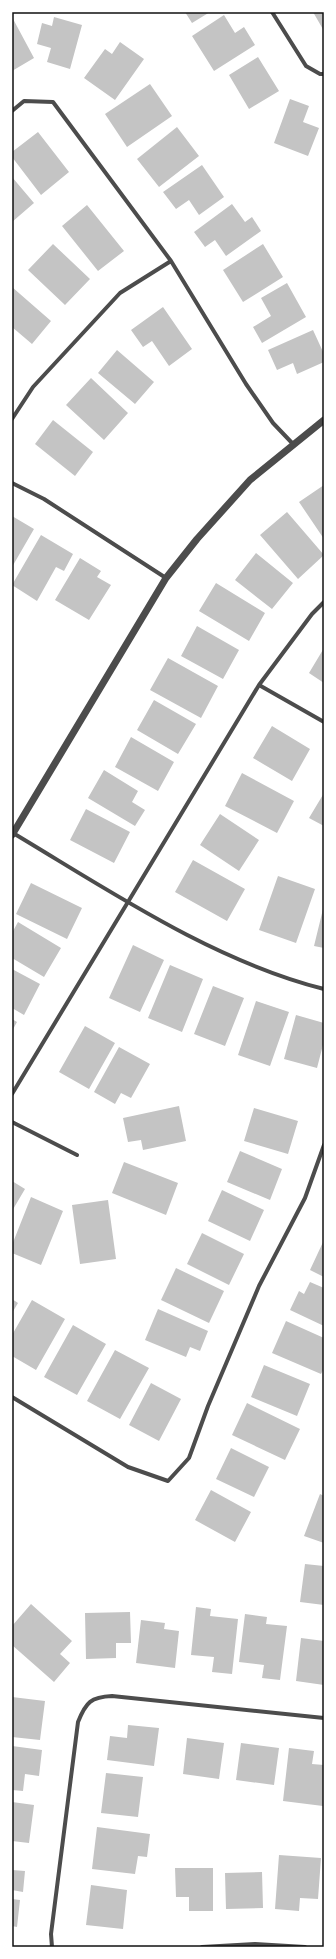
<svg xmlns="http://www.w3.org/2000/svg" width="336" height="1959" font-family="Barlow,sans-serif">
	<style>
		.building { fill: #c4c4c4 }
		.lines { fill: none; stroke-linecap: round; stroke-linejoin: round }
		.minor { stroke: #4c4c4c; stroke-width: 4 }
		.tertiary { stroke: #4c4c4c; stroke-width: 7 }
		.neatline { fill: none; stroke: #111; stroke-width: 1.5 }
	</style>
	<rect width="100%" height="100%" fill="#fff"/>
	<path class="building" d="M185,12H210L192,23Z
		M313,12H324V31Z
		M224,15L235,33L244,27L255,45L214,71L192,36Z
		M12,17L34,58L12,71Z
		M54,17L82,25L70,69L47,62L51,48L37,44L42,23L52,26Z
		M120,42L144,59L115,100L84,78L105,49L112,54Z
		M258,57L279,91L249,109L229,75Z
		M150,84L172,116L127,147L105,114Z
		M290,99L309,106L303,122L319,128L308,156L274,143Z
		M177,127L199,156L159,187L137,159Z
		M38,132L69,172L41,195L12,157V152Z
		M202,165L224,197L199,215L189,200L176,209L163,192Z
		M12,177L34,203L12,222Z
		M232,204L245,222L252,217L261,231L226,256L215,240L205,247L194,232Z
		M87,205L124,251L98,271L62,226Z
		M53,244L90,279L65,305L28,270Z
		M263,244L283,277L243,302L223,270Z
		M287,283L306,317L262,343L253,327L271,316L261,298Z
		M12,287L51,321L32,344L12,327Z
		M163,307L192,349L169,366L152,341L143,347L131,330Z
		M313,330L324,354V362L297,374L293,363L277,370L268,350Z
		M117,350L154,382L135,404L98,373Z
		M91,378L128,413L104,440L66,405Z
		M53,420L93,452L75,476L35,444Z
		M324,485V539L299,502Z
		M287,512L324,555L298,579L260,535Z
		M12,516L34,529L12,567Z
		M41,535L73,554L64,571L56,567L37,601L12,585Z
		M256,553L293,583L272,609L235,580Z
		M80,558L101,571L97,577L111,585L89,620L55,600Z
		M216,583L265,613L249,641L199,611Z
		M197,626L239,650L223,679L181,656Z
		M324,648V683L309,673Z
		M168,658L218,686L201,718L150,690Z
		M154,700L196,724L178,754L137,730Z
		M272,726L310,749L292,781L253,758Z
		M131,737L174,762L158,791L115,767Z
		M104,770L138,791L132,802L145,810L135,826L88,798Z
		M242,773L294,801L277,833L225,806Z
		M324,793V826L309,818Z
		M86,809L130,832L114,863L70,840Z
		M220,814L259,840L239,871L200,845Z
		M193,860L245,889L227,921L175,892Z
		M278,876L315,889L296,943L259,930Z
		M31,883L82,908L67,939L16,914Z
		M324,905V948L314,946Z
		M18,922L61,948L44,977L12,958V933Z
		M133,945L164,960L140,1012L109,998Z
		M170,965L203,979L182,1032L148,1018Z
		M12,969L40,984L24,1015L12,1008Z
		M213,986L244,998L225,1046L194,1034Z
		M256,1001L289,1012L270,1066L238,1055Z
		M296,1015L324,1023V1041L317,1068L284,1059Z
		M12,1019L17,1022L12,1031Z
		M85,1026L115,1043L89,1089L59,1072Z
		M119,1047L150,1064L131,1098L121,1093L115,1104L94,1092Z
		M179,1106L186,1141L143,1150L141,1140L128,1142L123,1118Z
		M254,1108L298,1121L288,1154L244,1141Z
		M240,1151L282,1169L270,1200L227,1182Z
		M124,1162L178,1183L166,1215L112,1193Z
		M12,1181L25,1189L12,1211Z
		M222,1190L264,1210L250,1241L208,1221Z
		M31,1197L63,1211L41,1265L12,1253V1245Z
		M108,1200L116,1259L80,1264L72,1205Z
		M202,1233L244,1254L229,1285L187,1264Z
		M324,1240V1277L310,1270Z
		M176,1268L224,1291L209,1323L161,1300Z
		M310,1282L324,1288V1326L290,1310L299,1291L304,1294Z
		M12,1299L18,1303L12,1313Z
		M32,1300L65,1319L36,1370L12,1356V1335Z
		M158,1309L208,1331L200,1351L190,1347L186,1357L145,1340Z
		M286,1321L324,1338V1368L321,1374L272,1353Z
		M73,1325L106,1344L77,1395L44,1377Z
		M115,1350L149,1368L120,1419L87,1401Z
		M264,1365L310,1384L297,1416L251,1397Z
		M151,1383L181,1399L159,1441L129,1425Z
		M247,1403L300,1429L285,1460L232,1435Z
		M231,1448L269,1467L254,1497L216,1479Z
		M211,1490L251,1512L235,1542L195,1520Z
		M320,1494L324,1496V1543L304,1536Z
		M305,1564L324,1566V1605L300,1602Z
		M31,1604L72,1641L60,1654L70,1663L54,1682L12,1645V1626Z
		M196,1607L211,1609L210,1616L238,1619L232,1674L212,1672L214,1657L191,1655Z
		M130,1612L131,1643H116V1658L86,1659L85,1613Z
		M245,1614L267,1617L266,1624L287,1626L280,1680L262,1678L264,1665L239,1662Z
		M141,1620L165,1623L164,1629L179,1631L175,1668L136,1663Z
		M301,1638L324,1641V1685L296,1681Z
		M12,1697L45,1701L40,1740L12,1737Z
		M128,1725L159,1728L154,1766L107,1760L110,1736L127,1738Z
		M187,1738L224,1743L219,1779L183,1774Z
		M241,1743L279,1748L274,1785L236,1780Z
		M12,1746L42,1750L39,1776L25,1774L23,1791L12,1790Z
		M289,1748L314,1751L312,1764L324,1765L323,1806L283,1801Z
		M106,1773L143,1777L138,1817L101,1813Z
		M12,1802L34,1805L29,1843L12,1841Z
		M97,1827L150,1834L147,1857L138,1856L135,1874L92,1869Z
		M279,1855L321,1858L318,1899L300,1898L299,1911L275,1909Z
		M175,1868H213V1911H189V1897H176Z
		M12,1870L25,1871L23,1892L12,1890Z
		M262,1872L263,1908L226,1909L225,1873Z
		M91,1885L127,1890L123,1929L86,1925Z
		M12,1899L20,1900L17,1927L12,1926Z"/>
	<g class="lines">
		<path class="minor" d="M272,12L306,66L320,74H324
			M12,111L24,101L53,102L171,261L246,384L273,423L293,444
			M12,419L33,387L120,293L171,261
			M12,483L44,499L166,578
			M259,685L324,722
			M13,833C110,891 213,961 324,989
			M12,1094L259,685L312,614L324,602
			M12,1122L77,1155
			M12,1397L128,1467L168,1481L189,1458L208,1406L259,1286L305,1198L324,1145
			M52,1947L51,1934L78,1722C86,1702 91,1697 112,1696L324,1718
			M202,1947L255,1944L305,1947"/>
		<path class="tertiary" d="M12,835L166,578L197,539L250,480L324,420"/>
	</g>
	<rect width="336" height="1959" fill="none" stroke="#ffffff" stroke-width="26"/>
	<rect x="13" y="13" width="310" height="1933" class="neatline"/>
</svg>
